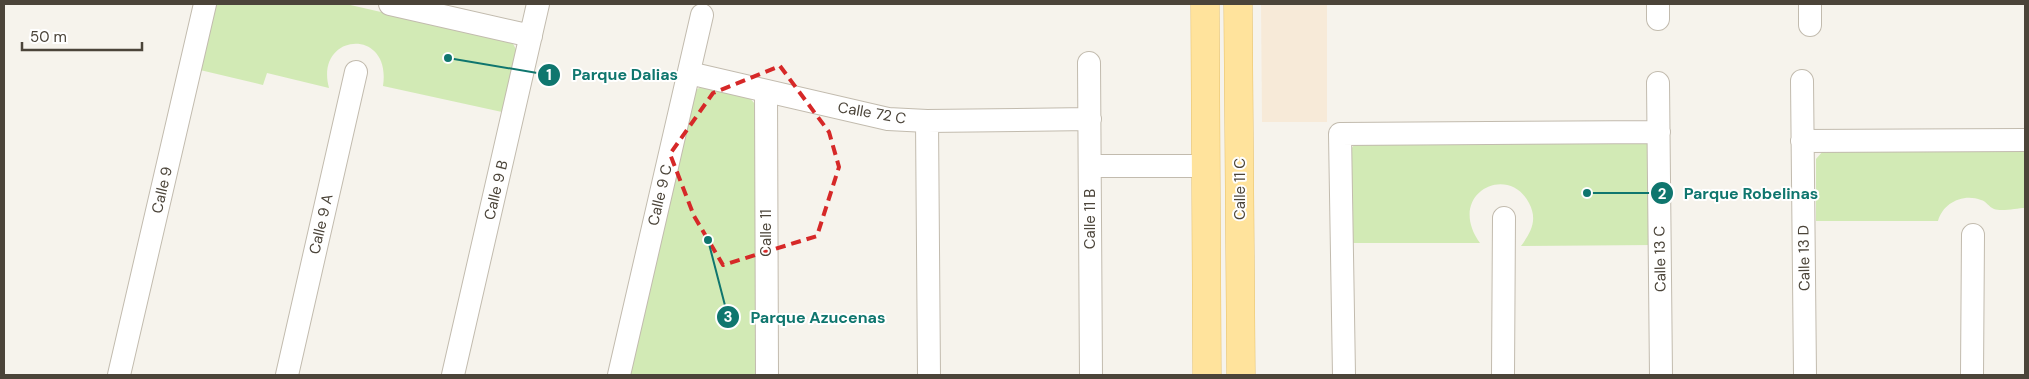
<svg xmlns="http://www.w3.org/2000/svg" width="2029" height="379" font-family="'DM Sans',sans-serif">
	<style>
		.commercial { fill: #f7ead8 }
		.green { fill: #d2eab5 }
		.lines { fill: none; stroke-linecap: round; stroke-linejoin: round }
		.minor-casing { stroke: #c2bbae; stroke-width: 24 }
		.major-casing { stroke: #e6c16a; stroke-width: 29 }
		.minor { stroke: #fff; stroke-width: 22 }
		.major { stroke: #ffe39c; stroke-width: 28 }
		.marked { fill: none; stroke: #d62828; stroke-width: 4; stroke-dasharray: 10 6; stroke-linejoin: round }
		.labels { text-anchor: middle; dominant-baseline: central; stroke-width: 4; stroke-linejoin: round; paint-order: stroke }
		.street-label { font-size: 15px; fill: #4b4439; stroke: #fff }
		.leader { fill: none; stroke: #0f766e; stroke-width: 2 }
		.callout-dot { fill: #0f766e; stroke: #fff; stroke-width: 2 }
		.mark-label { font-size: 15px; text-anchor: middle; font-weight: bold; fill: #fff }
		.callout-label { font-size: 16px; text-anchor: middle; font-weight: bold; fill: #0f766e; stroke: #fff; stroke-width: 4; stroke-linejoin: round; paint-order: stroke }
	</style>
	<rect width="100%" height="100%" fill="#f6f3ec"/>
	<path class="commercial" d="M1261,4H1327V122H1262Z"/>
	<path class="green" d="M216,4H346L512,42L517,51L502,112L383,86C392,26 314,33 329,88L267,73L263,85L200,70Z
		M704,85L748,96L755,104L757,375H629L694,91Z
		M1645,141L1652,147L1654,245L1521,246C1531,232 1538,220 1529,203C1508,162 1445,194 1480,243H1350L1349,151L1356,143Z
		M2025,150V208C2017,208 2002,212 1994,209C1989,207 1986,201 1981,200C1963,193 1943,203 1938,221H1816V159L1823,151Z"/>
	<g class="lines">
		<g class="minor-casing">
			<path id="minor" d="M390,4L531,36
				M1658,4V19
				M1810,4V25
				M1089,63L1091,375
				M689,73L888,119L927,121L1090,119
				M1802,81L1805,375
				M1658,83L1661,375
				M766,92L767,375
				M927,121L929,375
				M1802,141L2025,140
				M1090,166H1206
				M119,375L205,4
				M287,375L356,72
				M453,375L538,4
				M619,375L702,15
				M1344,375L1340,134L1659,132
				M1503,375L1504,218
				M1972,375L1973,235"/>
		</g>
		<g class="major-casing">
			<path id="major" d="M1205,4L1207,375
				M1238,4L1241,375"/>
		</g>
		<use href="#minor" class="minor"/>
		<use href="#major" class="major"/>
	</g>
	<path class="marked" d="M780,66L829,132L839,167L817,236L723,265L694,216L670,154L713,93Z"/>
	<g class="labels">
		<g class="street-label">
			<text transform="translate(872 113) rotate(10)">Calle 72 C</text>
			<text transform="translate(1240 189) rotate(-90)">Calle 11 C</text>
			<text transform="translate(162 190) rotate(-77)">Calle 9</text>
			<text transform="translate(496 190) rotate(-77)">Calle 9 B</text>
			<text transform="translate(660 195) rotate(-77)">Calle 9 C</text>
			<text transform="translate(1090 219) rotate(-90)">Calle 11 B</text>
			<text transform="translate(321 224) rotate(-77)">Calle 9 A</text>
			<text transform="translate(766 233) rotate(-90)">Calle 11</text>
			<text transform="translate(1804 258) rotate(-91)">Calle 13 D</text>
			<text transform="translate(1660 259) rotate(-91)">Calle 13 C</text>
		</g>
	</g>
	<path class="leader" d="M448 58L549 75M1587 193L1662 193M708 240L728 317"/>
	<g class="callout-dot">
		<circle cx="448" cy="58" r="5"/>
		<circle cx="1587" cy="193" r="5"/>
		<circle cx="708" cy="240" r="5"/>
		<circle cx="549" cy="75" r="12"/>
		<circle cx="1662" cy="193" r="12"/>
		<circle cx="728" cy="317" r="12"/>
	</g>
	<g class="mark-label">
		<text x="549" y="80">1</text>
		<text x="1662" y="199">2</text>
		<text x="728" y="322">3</text>
	</g>
	<g class="callout-label">
		<text x="625" y="80">Parque Dalias</text>
		<text x="1751" y="199">Parque Robelinas</text>
		<text x="818" y="323">Parque Azucenas</text>
	</g>
	<rect width="2029" height="379" fill="none" stroke="#4b4439" stroke-width="10"/>
	<path d="M22 42v8h120v-8" fill="none" stroke="#4b4439" stroke-width="2.5"/>
	<text x="30" y="42" font-size="15" fill="#4b4439" stroke="#ffffff" stroke-width="4" paint-order="stroke">50 m</text>
</svg>
